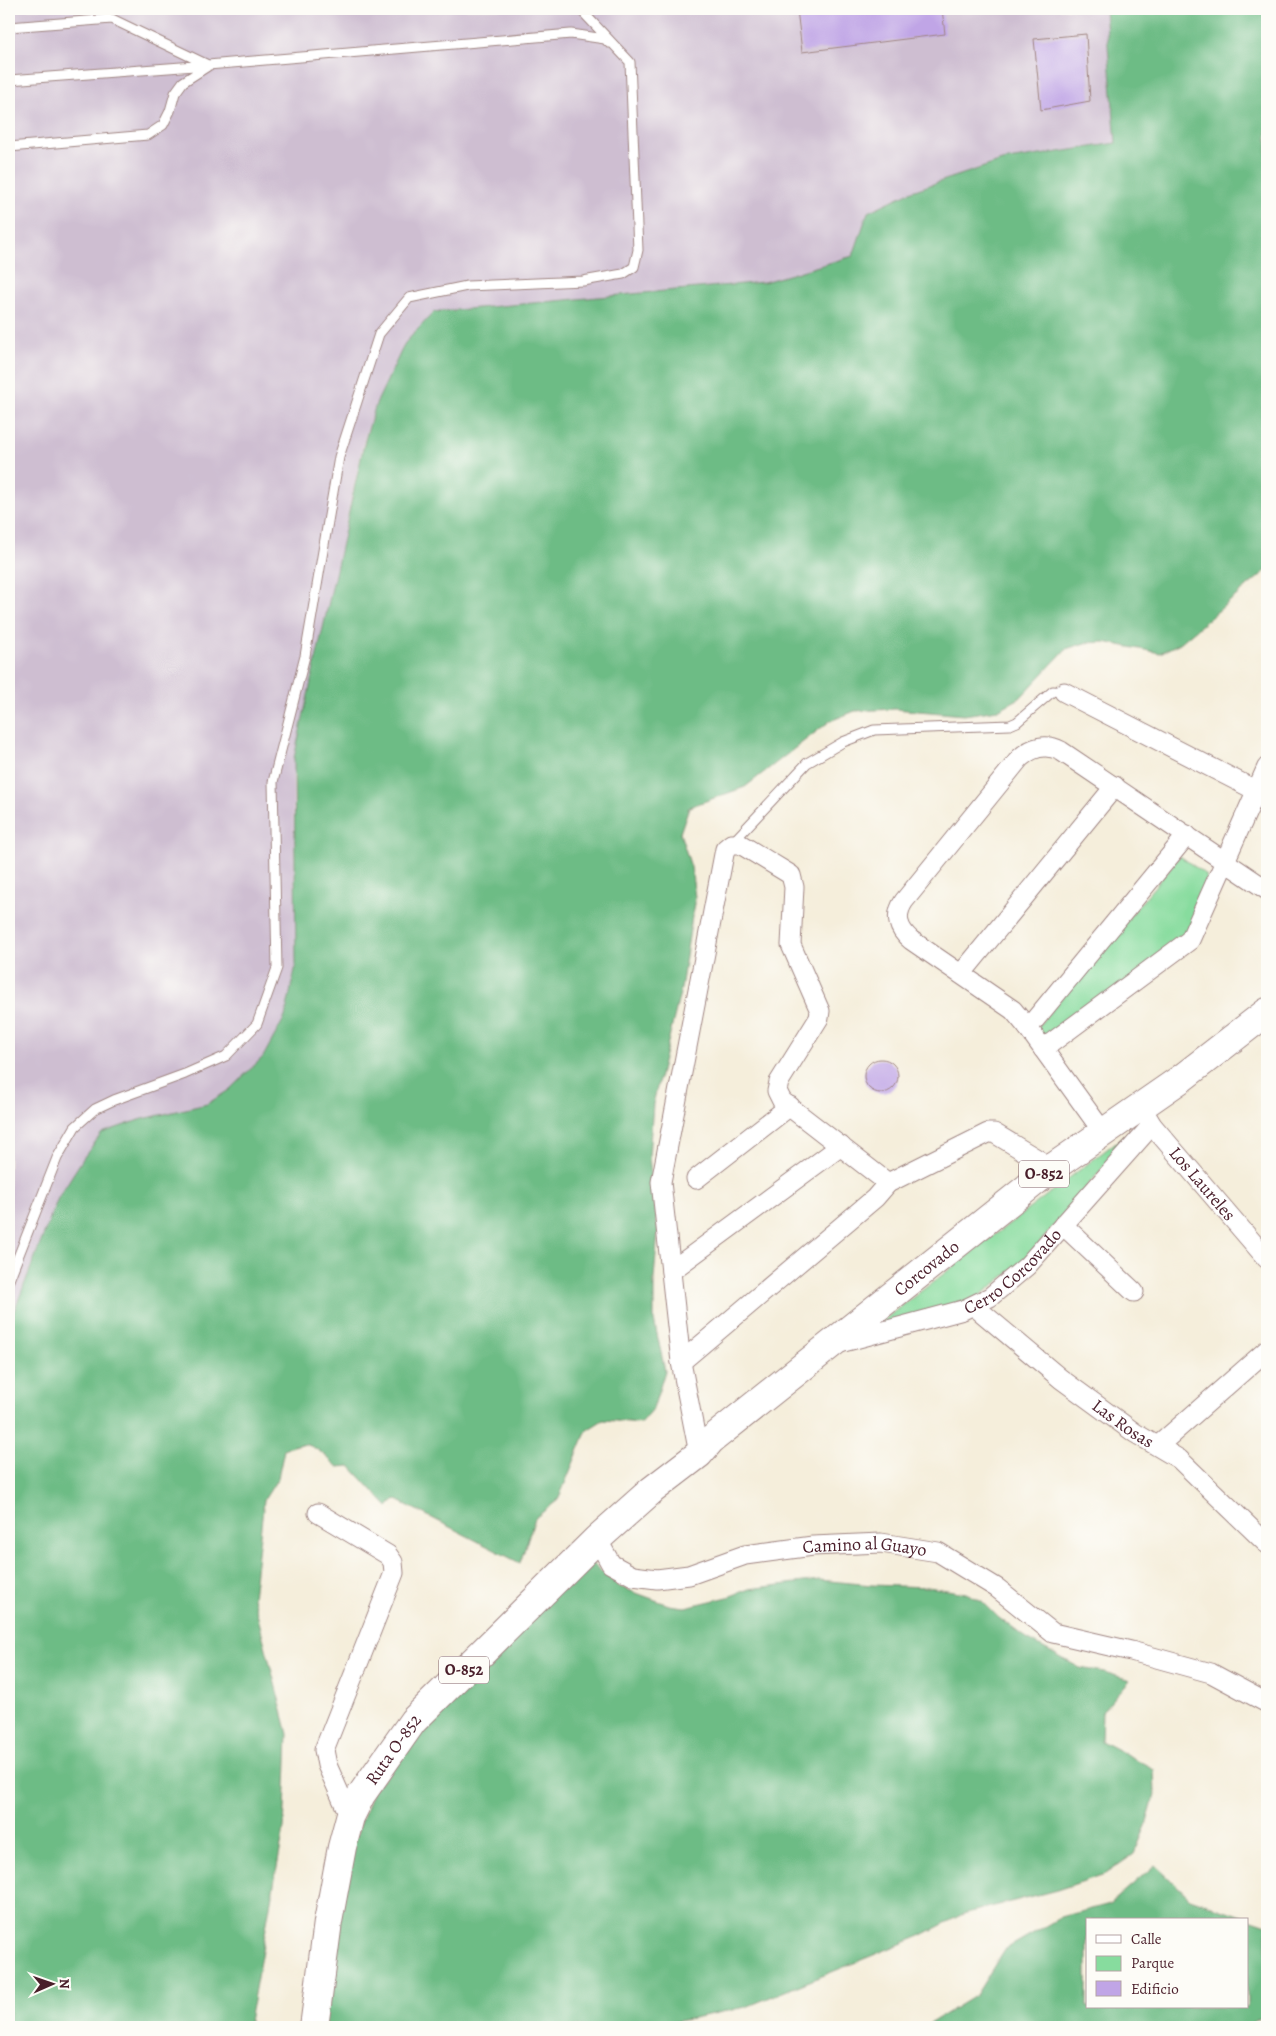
<svg xmlns="http://www.w3.org/2000/svg" width="1276" height="2036" font-family="Alegreya,serif">
	<style>
		.industrial { fill: #cebed1 }
		.green { fill: #87dc9e; stroke: #687e64 }
		.forest { fill: #6dbc85; stroke: #5c6e58; fill-rule: evenodd }
		.building { fill: #c0a5e6 }
		.lines { fill: none; stroke-linecap: round; stroke-linejoin: round }
		.service-casing { stroke: #a08683; stroke-width: 11 }
		.minor-casing { stroke: #a08683; stroke-width: 21 }
		.primary-casing { stroke: #a08683; stroke-width: 30 }
		.service { stroke: #fff; stroke-width: 9 }
		.minor { stroke: #fff; stroke-width: 19 }
		.primary { stroke: #fff; stroke-width: 28 }
		.labels { text-anchor: middle; dominant-baseline: central; stroke-width: 5; stroke-linejoin: round; paint-order: stroke }
		.shield { fill: #fdfcf7; stroke: #806168; stroke-width: 1 }
		.shield-label { font-size: 16px; font-weight: bold; fill: #4a1f2b }
		.street-label { font-size: 18px; fill: #4a1f2b; stroke: #fdfcf7 }
	</style>
	<rect width="100%" height="100%" fill="#fdfcf7"/>
	<filter id="ink" filterUnits="userSpaceOnUse"><feTurbulence type="fractalNoise" baseFrequency=".02" numOctaves="2"/><feDisplacementMap in="SourceGraphic" scale="10" xChannelSelector="R" yChannelSelector="G"/><feConvolveMatrix kernelMatrix="1 2 1 2 8 2 1 2 1" color-interpolation-filters="sRGB"/></filter>
	<filter id="wash" filterUnits="userSpaceOnUse"><feTurbulence type="fractalNoise" baseFrequency=".0096" numOctaves="4" result="noise"/><feDisplacementMap in="SourceGraphic" scale="20" xChannelSelector="R" yChannelSelector="G"/><feGaussianBlur stdDeviation="1.12" result="paint"/><feColorMatrix in="noise" values="0 0 0 0 0 0 0 0 0 0 0 0 0 0 0 0 0 1.4 0 .05"/><feComposite in="paint" operator="in"/></filter>
	<g filter="url(#wash)">
		<rect width="100%" height="100%" fill="#f5eedb"/>
		<path class="industrial" d="M9,9H1105L1116,143L1002,161L912,191L868,212L853,256L764,282L434,312L405,343L376,404L364,440L349,508L293,776L296,965L285,1017L263,1057L229,1090L207,1104L139,1120L58,1198L9,1324Z"/>
		<path class="green" d="M1180,856L1206,875L1208,886L1183,943L1049,1041L1039,1032V1025Z
			M1128,1133V1138L1024,1261L973,1301L873,1328Z"/>
		<path class="forest" d="M1105,9H1267V570L1180,643L1160,653L1104,642L1085,643L1066,649L1020,698L998,710L964,715L895,709L855,711L830,721L745,787L689,807L680,833L691,867L695,897L681,989L653,1104L649,1157L658,1232L654,1278V1320L665,1371L653,1409L641,1423L603,1420L587,1430L558,1500L535,1518L520,1563L395,1499L388,1507L350,1466L338,1467C319,1451 309,1436 284,1450L278,1478L264,1500L253,1598L288,1734L286,1788L284,1829L248,2027H9V1324L58,1198L84,1157L102,1133L139,1120L207,1104L229,1090L263,1057L285,1017L296,965L294,758L365,440L376,404L405,343L434,312L764,282L853,256L868,212L912,191L1002,161L1116,143Z
			M589,1561L620,1587L669,1605L685,1607L728,1597L749,1589L819,1580L872,1585L928,1587L966,1593L982,1601L999,1618L1027,1639L1080,1668L1104,1672L1130,1680L1102,1712L1101,1741L1154,1769L1155,1794L1146,1826L1134,1854L1105,1874L1057,1890L963,1914L920,1936L746,2007L650,2027H311L320,1938L372,1792L417,1740L459,1684Z
			M1155,1865L1190,1898L1267,1925V2013L1245,2027H924L976,1995L1004,1950L1061,1917L1110,1904ZM1087,1920H1247V2007H1087Z"/>
		<g id="blocks">
			<path class="building" d="M797,9H942L945,34L802,52Z
				M1086,34L1090,101L1041,110L1034,39Z
				M864 1076a17 17 0 1 1 34 0a17 17 0 1 1-34 0Z"/>
		</g>
	</g>
	<g filter="url(#ink)">
		<use href="#blocks" fill-opacity="0" stroke="#a08683" stroke-width="1"/>
		<g class="lines">
			<g class="service-casing">
				<path id="service" d="M9,27L112,19L208,65
					M9,80L208,65L571,34L605,39L609,43
					M9,147L148,135L163,125L170,111L175,93L183,82L208,66
					M733,842L807,763L843,742L874,730L1010,725L1017,722L1053,691L1064,692
					M9,1280L57,1158L75,1127L95,1109L114,1100L185,1074L226,1056L257,1024L277,968L273,782L305,656L339,457L379,334L409,298L467,286L583,281L623,274L634,267L638,250L630,62L580,9"/>
			</g>
			<g class="minor-casing">
				<g id="minor">
					<path d="M1064,692L1257,791"/>
					<path d="M962,973L1115,786"/>
					<path d="M1028,1028L1187,835"/>
					<path d="M1043,1049L1190,940L1267,767"/>
					<path id="s1" d="M1146,1115L1152,1125L1267,1259"/>
					<path d="M1103,1132L1028,1028L1013,1010L911,940C898,929 894,916 904,901L1020,758C1032,747 1046,743 1061,751L1267,890"/>
					<path d="M696,1179L790,1106"/>
					<path d="M1063,1225L1134,1292"/>
					<path d="M671,1271L841,1146"/>
					<path id="s2" d="M974,1306L1061,1379L1135,1433L1179,1459L1267,1544"/>
					<path id="s3" d="M836,1344L963,1310L990,1297L1027,1266L1152,1125"/>
					<path d="M681,1362L875,1198L888,1183L988,1133H994L1052,1168"/>
					<path d="M1159,1445L1267,1350"/>
					<path d="M699,1454L681,1362L661,1182L725,849L731,844H740L791,875L794,887L791,945L820,1011L819,1018L779,1082L777,1091L782,1101L888,1183"/>
					<path d="M318,1513L388,1555L393,1562L394,1573L324,1750L327,1765L350,1817"/>
					<path id="s4" d="M597,1539L611,1564L633,1576L657,1579L689,1575L745,1555L813,1546L881,1543L938,1552L997,1588L1053,1633L1131,1651L1211,1673L1267,1703"/>
				</g>
			</g>
			<g class="primary-casing">
				<g id="primary">
					<path id="s5" d="M314,2027L328,1922L342,1847L350,1817L361,1795L413,1721L597,1539L652,1490L699,1454L711,1440L1052,1168L1182,1078L1267,1012"/>
				</g>
			</g>
			<use href="#service" class="service"/>
			<use href="#minor" class="minor"/>
			<use href="#primary" class="primary"/>
		</g>
	</g>
	<g class="labels">
		<g class="shield">
			<rect x="1019" y="1160.5" width="50" height="27" rx="4"/>
			<rect x="439" y="1656.5" width="50" height="27" rx="4"/>
		</g>
		<g class="shield-label">
			<text x="1044" y="1174">O-852</text>
			<text x="464" y="1670">O-852</text>
		</g>
		<g class="street-label">
			<text stroke="none"><textPath href="#s1" startOffset="89">Los Laureles</textPath></text>
			<text stroke="none"><textPath href="#s5" startOffset="1014">Corcovado</textPath></text>
			<text stroke="none"><textPath href="#s3" startOffset="195">Cerro Corcovado</textPath></text>
			<text stroke="none"><textPath href="#s2" startOffset="190">Las Rosas</textPath></text>
			<text stroke="none"><textPath href="#s4" startOffset="290">Camino al Guayo</textPath></text>
			<text stroke="none"><textPath href="#s5" startOffset="294">Ruta O-852</textPath></text>
		</g>
	</g>
	<rect width="1276" height="2036" fill="none" stroke="#fdfcf7" stroke-width="30"/>
	<rect x="1086" y="1918" width="162" height="90" fill="#fdfcf7" stroke="#b5a4a5"/>
	<rect x="1096" y="1935" width="25" height="8" fill="#ffffff" stroke="#b5a4a5"/>
	<text x="1131" y="1944" font-size="15" fill="#4a1f2b">Calle</text>
	<rect x="1096" y="1956" width="25" height="15" fill="#87dc9e" stroke="#b5a4a5"/>
	<text x="1131" y="1968" font-size="15" fill="#4a1f2b">Parque</text>
	<rect x="1096" y="1981" width="25" height="15" fill="#c0a5e6" stroke="#b5a4a5"/>
	<text x="1131" y="1994" font-size="15" fill="#4a1f2b">Edificio</text>
	<g transform="translate(52 1984) rotate(88)" stroke="#fdfcf7" stroke-width="4" paint-order="stroke">
	<path d="M0-4L9 19L0 12L-9 19Z" fill="#4a1f2b"/>
	<text y="-8" font-size="14" font-weight="bold" text-anchor="middle" fill="#4a1f2b">N</text>
	</g>
</svg>
